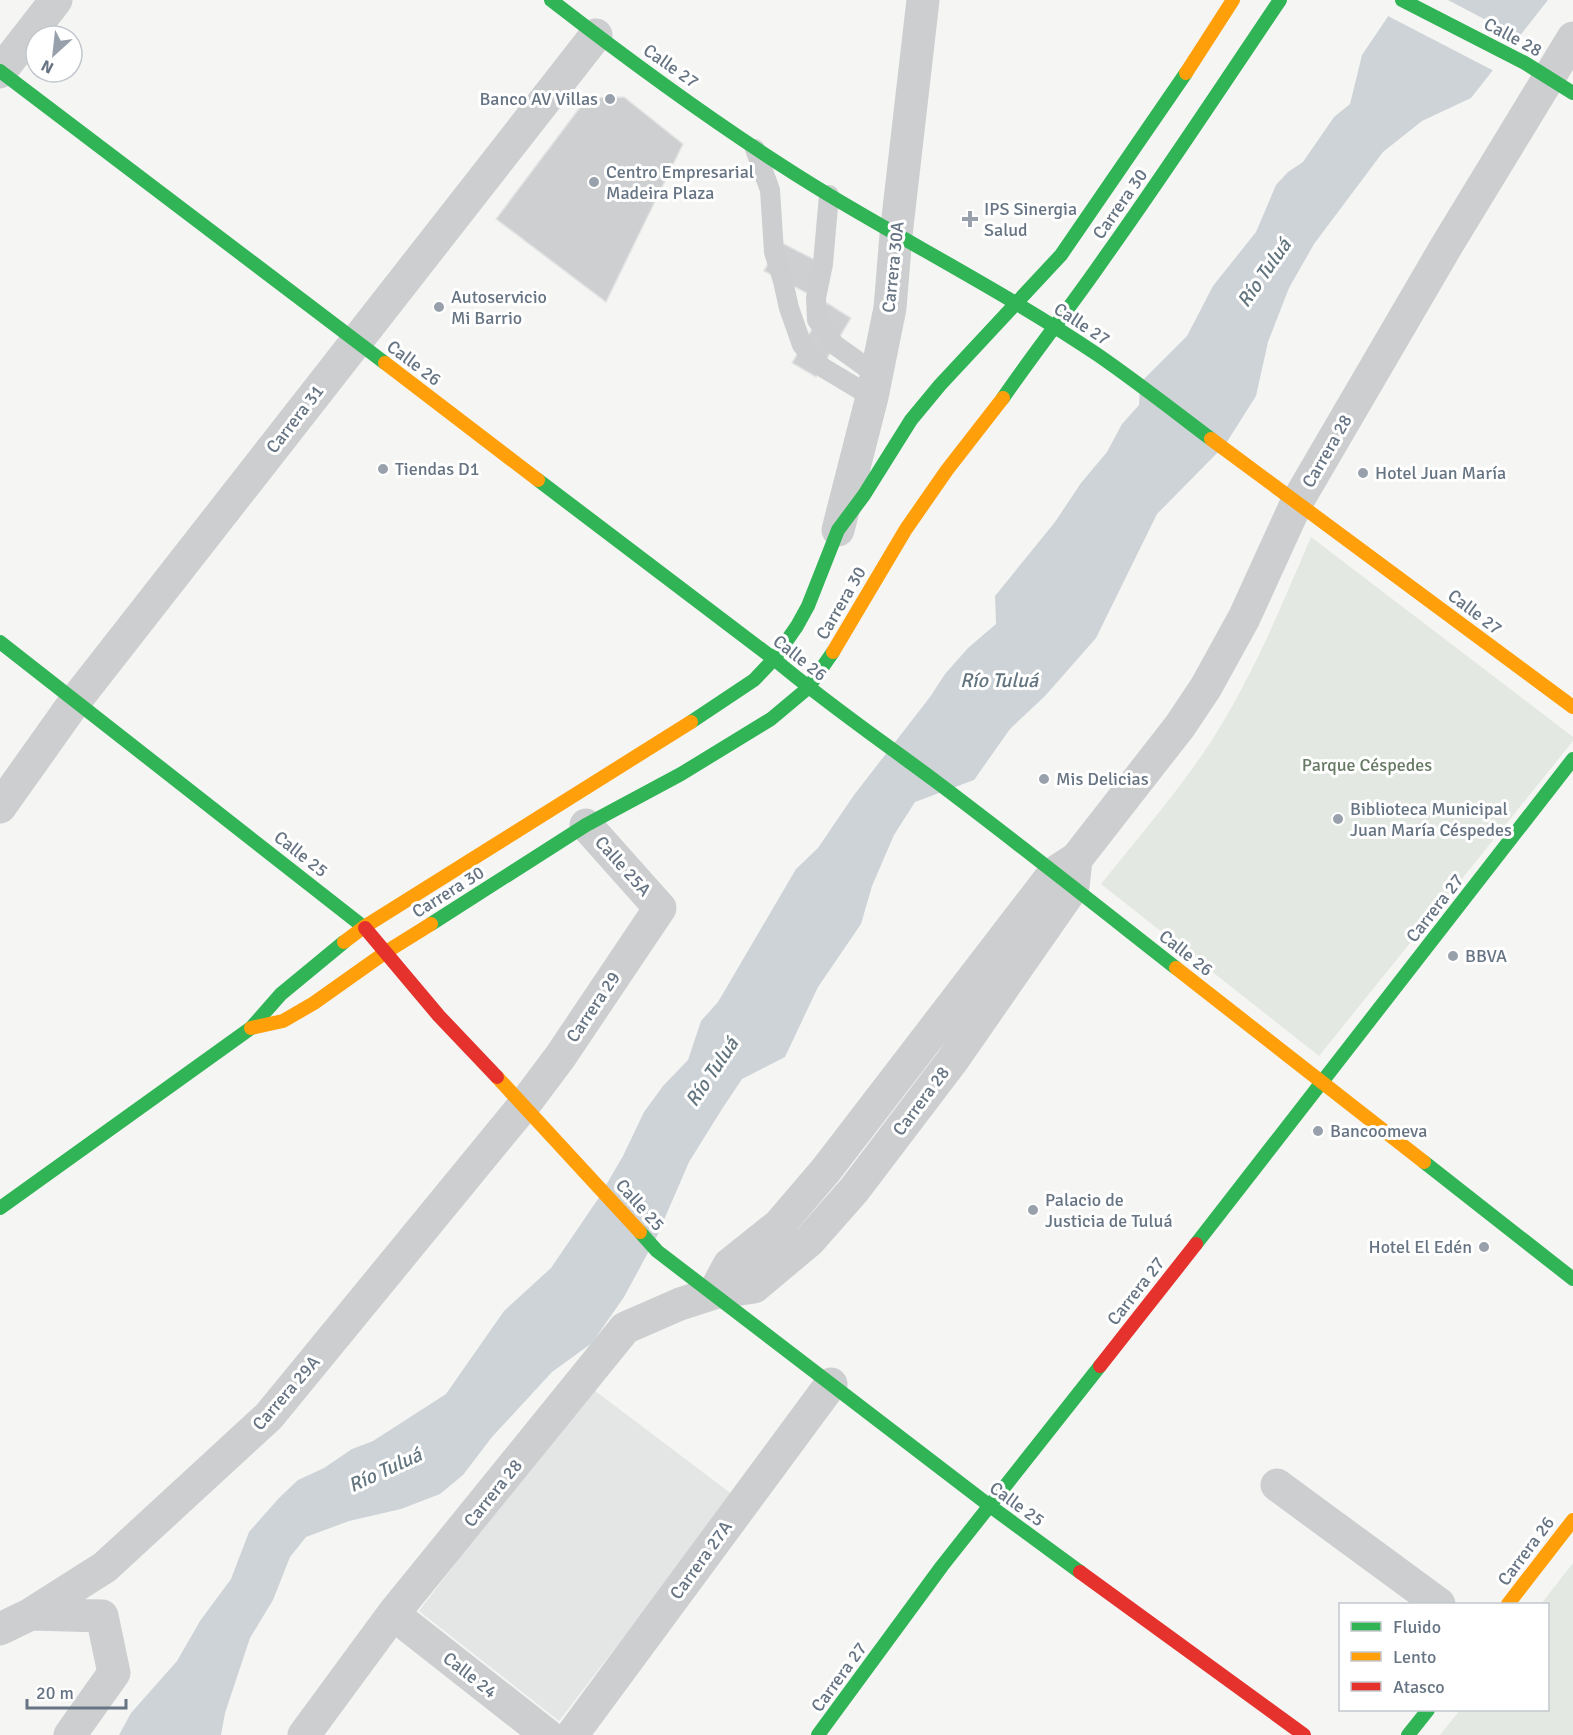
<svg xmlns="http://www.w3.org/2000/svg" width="1573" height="1735" font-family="Signika,sans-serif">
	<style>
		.built { fill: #e4e5e5 }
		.green { fill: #e4e8e2 }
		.water { fill: #cdd3d7 }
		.pier { fill: #f5f5f4 }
		.building { fill: #cdcfd0; stroke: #e4e4e4; stroke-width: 1.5 }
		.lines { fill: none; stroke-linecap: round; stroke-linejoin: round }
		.lane { stroke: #cdcecf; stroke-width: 20 }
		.street { stroke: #cdcecf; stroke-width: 33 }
		.fast { stroke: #30b455; stroke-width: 14 }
		.slow { stroke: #ff9f0a; stroke-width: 14 }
		.jam { stroke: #e5322d; stroke-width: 14 }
		.poi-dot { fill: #98a1ab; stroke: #fff; stroke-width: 2 }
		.labels { text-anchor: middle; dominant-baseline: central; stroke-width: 6; stroke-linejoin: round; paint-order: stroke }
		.street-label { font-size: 18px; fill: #667483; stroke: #fff }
		.poi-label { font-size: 18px; fill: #667483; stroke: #fff; text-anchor: start }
		.park-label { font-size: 18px; fill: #677a65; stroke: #fff }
		.water-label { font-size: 20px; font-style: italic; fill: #63757f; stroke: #fff }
	</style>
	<rect width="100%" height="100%" fill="#f5f5f4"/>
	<path class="built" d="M590,1387L733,1495L559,1721L419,1611Z"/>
	<path class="green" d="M1311,537L1573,737V741L1319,1056L1101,884C1137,839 1176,794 1208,746C1251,681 1280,609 1311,537Z
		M1573,1563V1735H1440L1460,1710H1548V1604H1541Z"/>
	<path class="water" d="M1399,0H1548L1471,98L1422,121L1383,152L1314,244L1289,288L1268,342L1256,396L1225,445L1157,514L1096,638L1045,696L1010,729L974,780L915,802L894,835L872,886L861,924L818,987L785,1057L742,1079L722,1109L689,1162L657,1236L624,1297L592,1343L552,1372L492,1437L463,1475L440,1494L401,1509L349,1521L306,1537L290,1557L273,1600L250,1638L225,1713L221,1735H119L131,1713L177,1661L200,1621L231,1579L249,1532L279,1498L298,1480L324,1468L352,1449L373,1441L446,1394L504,1311L551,1268L598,1199L623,1156L644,1112L663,1086L688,1060L701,1021L718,1002L796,869L818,848L854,795L930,697L945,674L968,648L996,624L995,596L1055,522L1081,483L1107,452L1122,424L1139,405L1140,383L1187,336L1213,286L1256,232L1276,185L1288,172L1303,162L1334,117L1350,104L1362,55Z"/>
	<path class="pier" d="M1395,0H1448L1522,39L1496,72L1386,15Z"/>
	<path class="building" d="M624,97L683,144L606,302L496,219L587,98Z
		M780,242L823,264L816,298L764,271Z
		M827,303L851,318L816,377L792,363Z"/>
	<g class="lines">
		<path class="lane" d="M755,149L770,190L774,252L783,281L789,308L802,345L822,367L872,397
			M829,195L823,264L816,298L817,320L835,345L877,375"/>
		<path class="street" d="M0,72L56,0
			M838,530L872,397L890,308L896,235L923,0
			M0,807L76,700L596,35
			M714,1293L729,1265L779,1225L826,1170L1054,873L1077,858L1180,726L1206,687L1244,618L1297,502L1447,245L1573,38
			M1277,1485L1439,1604
			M31,1614L102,1616L114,1673L70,1735
			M393,1614L547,1735
			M0,1629L31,1614L105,1567L269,1416L524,1105L560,1057L660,908L586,825
			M304,1735L393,1614L625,1328L680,1304L714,1293L754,1287L809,1241L854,1190L952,1061L1073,887L1076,860
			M572,1735L831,1384"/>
		<path class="fast" d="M551,0C640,69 733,137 829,195C919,249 1012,297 1098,355C1137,382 1174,411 1211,439
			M1402,0L1525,63L1573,93
			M0,71L385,363
			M1003,398C1036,350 1072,305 1105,257C1165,173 1222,86 1280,0
			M538,480L774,659C826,703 883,742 938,783C1019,844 1097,906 1176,968
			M0,642L365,928
			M691,722L754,680L774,659L797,626L808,606L838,530L864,495L911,420L940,385L1061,255L1186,73
			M431,924L586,825L681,774L771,719L808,688L833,652
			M1424,1162L1573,1279
			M0,1208L251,1028L281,994L344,942
			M640,1232L657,1251L990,1506L1080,1572
			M1196,1244L1573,759
			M818,1735L942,1566L1100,1366
			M1408,1735L1428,1710"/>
		<path class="slow" d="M1186,73L1233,0
			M385,363L538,480
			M1211,439L1573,707
			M833,652L906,529L947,470L1003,398
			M344,942L364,927L691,722
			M1176,968L1424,1162
			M251,1028L283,1021L314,1003L386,952L431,924
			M497,1077L640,1232
			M1508,1604L1573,1520"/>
		<path class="jam" d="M365,928L439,1016L497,1077
			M1100,1366L1196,1244
			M1080,1572L1304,1735"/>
	</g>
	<g class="poi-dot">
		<circle cx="610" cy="99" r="6"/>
		<circle cx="594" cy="182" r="6"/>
		<path d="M967 210h6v6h6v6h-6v6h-6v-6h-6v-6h6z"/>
		<circle cx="439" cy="307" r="6"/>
		<circle cx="383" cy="469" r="6"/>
		<circle cx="1363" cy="473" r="6"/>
		<circle cx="1044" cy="779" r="6"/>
		<circle cx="1338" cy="819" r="6"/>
		<circle cx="1453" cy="956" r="6"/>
		<circle cx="1318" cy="1131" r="6"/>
		<circle cx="1033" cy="1210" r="6"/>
		<circle cx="1484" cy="1247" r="6"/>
	</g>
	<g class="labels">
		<g class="street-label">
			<text transform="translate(1513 37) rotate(28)">Calle 28</text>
			<text transform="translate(671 66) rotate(35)">Calle 27</text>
			<text transform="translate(1120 204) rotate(-55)">Carrera 30</text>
			<text transform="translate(893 267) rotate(-84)">Carrera 30A</text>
			<text transform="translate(1082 324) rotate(33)">Calle 27</text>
			<text transform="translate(414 363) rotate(37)">Calle 26</text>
			<text transform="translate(295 419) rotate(-52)">Carrera 31</text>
			<text transform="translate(1327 451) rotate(-60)">Carrera 28</text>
			<text transform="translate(841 603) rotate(-60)">Carrera 30</text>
			<text transform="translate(1475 612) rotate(37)">Calle 27</text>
			<text transform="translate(800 658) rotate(38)">Calle 26</text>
			<text transform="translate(301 854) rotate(38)">Calle 25</text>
			<text transform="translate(623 866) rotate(48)">Calle 25A</text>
			<text transform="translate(448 892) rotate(-32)">Carrera 30</text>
			<text transform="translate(1435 908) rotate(-52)">Carrera 27</text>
			<text transform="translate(1186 953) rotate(38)">Calle 26</text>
			<text transform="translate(593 1007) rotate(-56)">Carrera 29</text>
			<text transform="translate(921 1101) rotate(-53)">Carrera 28</text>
			<text transform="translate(640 1205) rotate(48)">Calle 25</text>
			<text transform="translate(1136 1291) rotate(-52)">Carrera 27</text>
			<text transform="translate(286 1393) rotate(-49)">Carrera 29A</text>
			<text transform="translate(493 1493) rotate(-51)">Carrera 28</text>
			<text transform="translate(1017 1504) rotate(36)">Calle 25</text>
			<text transform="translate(1526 1551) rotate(-53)">Carrera 26</text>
			<text transform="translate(701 1560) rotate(-54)">Carrera 27A</text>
			<text transform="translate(470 1675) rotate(38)">Calle 24</text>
			<text transform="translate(839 1677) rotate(-54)">Carrera 27</text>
		</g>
		<g class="poi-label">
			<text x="598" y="99" text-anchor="end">Banco AV Villas</text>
			<text x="606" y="172">Centro Empresarial<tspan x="606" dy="21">Madeira Plaza</tspan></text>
			<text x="984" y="209">IPS Sinergia<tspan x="984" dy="21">Salud</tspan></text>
			<text x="451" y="297">Autoservicio<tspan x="451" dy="21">Mi Barrio</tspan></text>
			<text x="395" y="469">Tiendas D1</text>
			<text x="1375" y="473">Hotel Juan María</text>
			<text x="1056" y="779">Mis Delicias</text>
			<text x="1350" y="809">Biblioteca Municipal<tspan x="1350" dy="21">Juan María Céspedes</tspan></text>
			<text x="1465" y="956">BBVA</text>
			<text x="1330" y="1131">Bancoomeva</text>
			<text x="1045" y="1200">Palacio de<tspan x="1045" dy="21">Justicia de Tuluá</tspan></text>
			<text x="1472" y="1247" text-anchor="end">Hotel El Edén</text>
		</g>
		<g class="park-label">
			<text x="1367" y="765">Parque Céspedes</text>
		</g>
		<g class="water-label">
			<text transform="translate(1264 273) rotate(-55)">Río Tuluá</text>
			<text x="999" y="680">Río Tuluá</text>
			<text transform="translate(712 1072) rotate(-56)">Río Tuluá</text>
			<text transform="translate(385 1470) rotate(-25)">Río Tuluá</text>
		</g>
	</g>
	<rect x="1339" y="1603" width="210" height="108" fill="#ffffff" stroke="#c2c7cd" stroke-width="1.5"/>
	<rect x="1351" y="1622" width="30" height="9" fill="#30b455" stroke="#c2c7cd" stroke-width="1.5"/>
	<text x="1393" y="1633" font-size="18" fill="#667483">Fluido</text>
	<rect x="1351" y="1652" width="30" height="9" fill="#ff9f0a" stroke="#c2c7cd" stroke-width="1.5"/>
	<text x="1393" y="1663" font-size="18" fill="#667483">Lento</text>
	<rect x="1351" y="1682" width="30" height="9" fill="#e5322d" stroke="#c2c7cd" stroke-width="1.5"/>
	<text x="1393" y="1693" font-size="18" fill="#667483">Atasco</text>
	<g transform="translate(54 54) rotate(207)"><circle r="28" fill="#ffffff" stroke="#c2c7cd" stroke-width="1.5"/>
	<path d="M0-4.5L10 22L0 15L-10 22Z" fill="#98a1ab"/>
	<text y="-9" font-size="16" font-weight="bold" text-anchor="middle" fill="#667483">N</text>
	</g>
	<path d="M27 1699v9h99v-9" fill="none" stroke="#667483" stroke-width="3"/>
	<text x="36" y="1699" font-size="18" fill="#667483" stroke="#ffffff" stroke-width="4.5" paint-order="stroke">20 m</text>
</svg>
